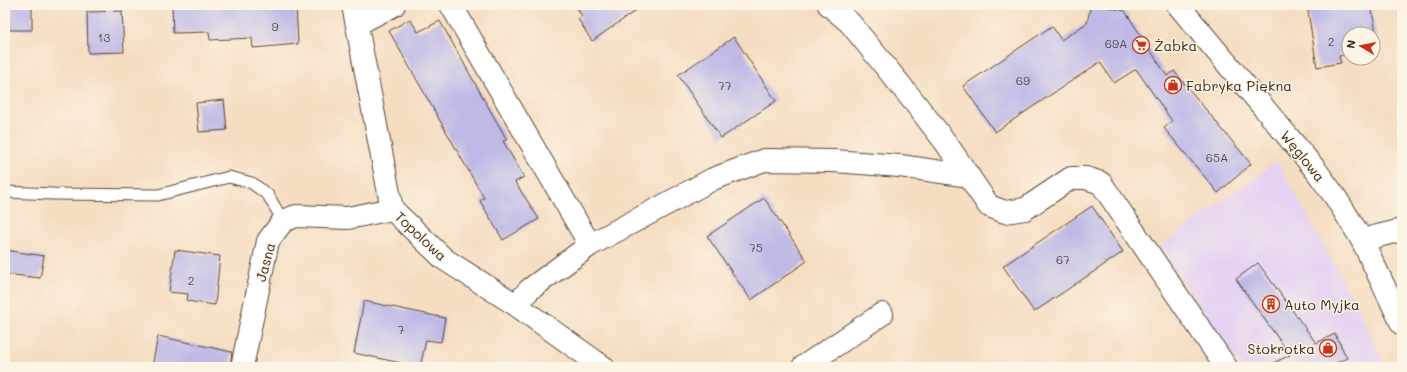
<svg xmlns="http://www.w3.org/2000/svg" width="1407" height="372" font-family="Mali,sans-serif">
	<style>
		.built { fill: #e4d3f2 }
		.building { fill: #beb9e6 }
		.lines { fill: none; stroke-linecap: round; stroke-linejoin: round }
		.lane-casing { stroke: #574536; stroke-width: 13 }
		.street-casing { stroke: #574536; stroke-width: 24 }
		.secondary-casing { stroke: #574536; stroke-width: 24 }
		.lane { stroke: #fff; stroke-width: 11 }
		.street { stroke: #fff; stroke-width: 22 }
		.secondary { stroke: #fff; stroke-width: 22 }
		.labels { text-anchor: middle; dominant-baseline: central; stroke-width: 3; stroke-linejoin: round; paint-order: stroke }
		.number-label { font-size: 12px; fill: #5c4e50 }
		.poi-label { font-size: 14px; fill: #3b2a1e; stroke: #fcf5e5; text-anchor: start }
		.street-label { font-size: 14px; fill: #3b2a1e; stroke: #fcf5e5 }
	</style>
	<rect width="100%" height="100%" fill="#fcf5e5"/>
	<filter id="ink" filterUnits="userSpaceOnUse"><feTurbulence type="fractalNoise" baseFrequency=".025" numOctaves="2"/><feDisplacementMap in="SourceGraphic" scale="8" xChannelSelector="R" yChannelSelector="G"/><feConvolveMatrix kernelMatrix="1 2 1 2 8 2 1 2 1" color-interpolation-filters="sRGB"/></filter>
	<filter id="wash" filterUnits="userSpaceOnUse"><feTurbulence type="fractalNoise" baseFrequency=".012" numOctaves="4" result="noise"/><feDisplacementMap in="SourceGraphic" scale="16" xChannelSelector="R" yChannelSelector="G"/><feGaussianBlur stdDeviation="0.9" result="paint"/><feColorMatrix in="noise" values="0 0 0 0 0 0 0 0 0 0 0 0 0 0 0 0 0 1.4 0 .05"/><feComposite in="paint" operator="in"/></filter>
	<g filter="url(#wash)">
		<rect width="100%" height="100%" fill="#f5ddc1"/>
		<path class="built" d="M1277,161L1361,313L1385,367H1242L1159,247Z"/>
		<g id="blocks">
			<path class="building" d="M5,5H32V30H5Z
				M172,5H225V7L264,5H296L298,44L253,48L252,38L210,40L209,32L173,33Z
				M575,5H644L592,41L578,19L582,16Z
				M1091,5H1099L1125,11L1167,76L1174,71L1251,164L1218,193L1164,128L1172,121L1136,69L1114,83L1100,62L995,132L963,86L1052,26L1061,40L1087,23Z
				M1307,5H1371L1379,49L1373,50V34H1349V54L1339,56L1341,63L1317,67Z
				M122,11L124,52L88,53L87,12Z
				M410,19L418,32L440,21L507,140L503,141L524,177L515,182L539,219L503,240L480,201L484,198L389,31Z
				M734,37L776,101L721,138L678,75Z
				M224,100L227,130L199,132L196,103Z
				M764,198L807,261L751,300L707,236Z
				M1092,206L1123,252L1034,312L1003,266Z
				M5,250L44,256L40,278L5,274Z
				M175,250L220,256L215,305L187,301L188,294L169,292Z
				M1258,263L1316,343L1335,334L1347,358L1332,365L1334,367H1265L1290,355L1236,279Z
				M364,301L445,318L441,342L426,340L420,367L354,353Z
				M158,336L232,352L230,367H152Z"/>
		</g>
	</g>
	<g filter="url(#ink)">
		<use href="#blocks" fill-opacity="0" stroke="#574536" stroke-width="1"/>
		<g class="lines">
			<g class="lane-casing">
				<path id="lane" d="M5,192L53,194L158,195L229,177L252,183L268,195L283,221"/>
			</g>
			<g class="street-casing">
				<path id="street" d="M353,5L392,209L444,259L516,305L603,367
					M451,5L590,245
					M829,5L850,23L915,103L946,143L989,206L1005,212L1025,209L1071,178H1086L1101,183L1226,367
					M357,24L394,5
					M1362,240L1402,230
					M516,305L529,290L590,245L713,179L764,160L834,161L900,166L969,176
					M242,367L268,241L283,221L296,216L348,218L392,209
					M803,367L882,314"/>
			</g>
			<g class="secondary-casing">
				<path id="secondary" d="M1178,5L1315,169L1336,198L1362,240L1402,324"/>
			</g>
			<use href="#lane" class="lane"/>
			<use href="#street" class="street"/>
			<use href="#secondary" class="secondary"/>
		</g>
	</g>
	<defs>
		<g id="supermarket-ring" transform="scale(0.9)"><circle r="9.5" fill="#fcf5e5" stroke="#c8321e" stroke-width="1.5"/><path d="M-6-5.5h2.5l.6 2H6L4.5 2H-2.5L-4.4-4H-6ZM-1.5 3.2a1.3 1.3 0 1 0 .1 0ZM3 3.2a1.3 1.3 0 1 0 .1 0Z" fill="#c8321e"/></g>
		<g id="shop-ring" transform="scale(0.9)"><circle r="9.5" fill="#fcf5e5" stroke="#c8321e" stroke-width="1.5"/><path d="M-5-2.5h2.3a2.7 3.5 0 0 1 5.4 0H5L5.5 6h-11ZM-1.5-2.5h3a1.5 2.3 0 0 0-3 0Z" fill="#c8321e"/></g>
		<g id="building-ring" transform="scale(0.9)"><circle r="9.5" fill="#fcf5e5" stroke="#c8321e" stroke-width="1.5"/><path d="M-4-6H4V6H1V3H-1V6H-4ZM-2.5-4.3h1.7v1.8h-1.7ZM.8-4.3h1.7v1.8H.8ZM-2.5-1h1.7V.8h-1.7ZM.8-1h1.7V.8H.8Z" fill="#c8321e"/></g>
	</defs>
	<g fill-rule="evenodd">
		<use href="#supermarket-ring" x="1141" y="45"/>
		<use href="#shop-ring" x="1173" y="85"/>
		<use href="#building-ring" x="1271" y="304"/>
		<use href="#shop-ring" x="1328" y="348"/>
	</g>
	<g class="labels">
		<g class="number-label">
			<text x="275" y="26">9</text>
			<text x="104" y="37">13</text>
			<text x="1331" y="41">2</text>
			<text x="1116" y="43">69A</text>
			<text x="1023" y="80">69</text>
			<text x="725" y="85">77</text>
			<text x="1217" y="157">65A</text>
			<text x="756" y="247">75</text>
			<text x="1063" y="259">67</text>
			<text x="191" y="280">2</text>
			<text x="401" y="329">7</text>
		</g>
		<g class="poi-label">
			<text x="1154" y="45">Żabka</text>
			<text x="1186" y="85">Fabryka Piękna</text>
			<text x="1284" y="304">Auto Myjka</text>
			<text x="1315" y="348" text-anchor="end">Stokrotka</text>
		</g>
		<g class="street-label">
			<text transform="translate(1303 156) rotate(51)">Węglowa</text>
			<text transform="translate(421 236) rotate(43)">Topolowa</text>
			<text transform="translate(265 262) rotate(-75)">Jasna</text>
		</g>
	</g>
	<rect width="1407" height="372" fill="none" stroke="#fcf5e5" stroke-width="20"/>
	<g transform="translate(1361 46) rotate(280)"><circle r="19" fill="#fcf5e5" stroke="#afa495"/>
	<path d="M0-3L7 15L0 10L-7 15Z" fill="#c8321e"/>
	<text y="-6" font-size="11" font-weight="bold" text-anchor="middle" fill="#3b2a1e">N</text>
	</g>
</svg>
